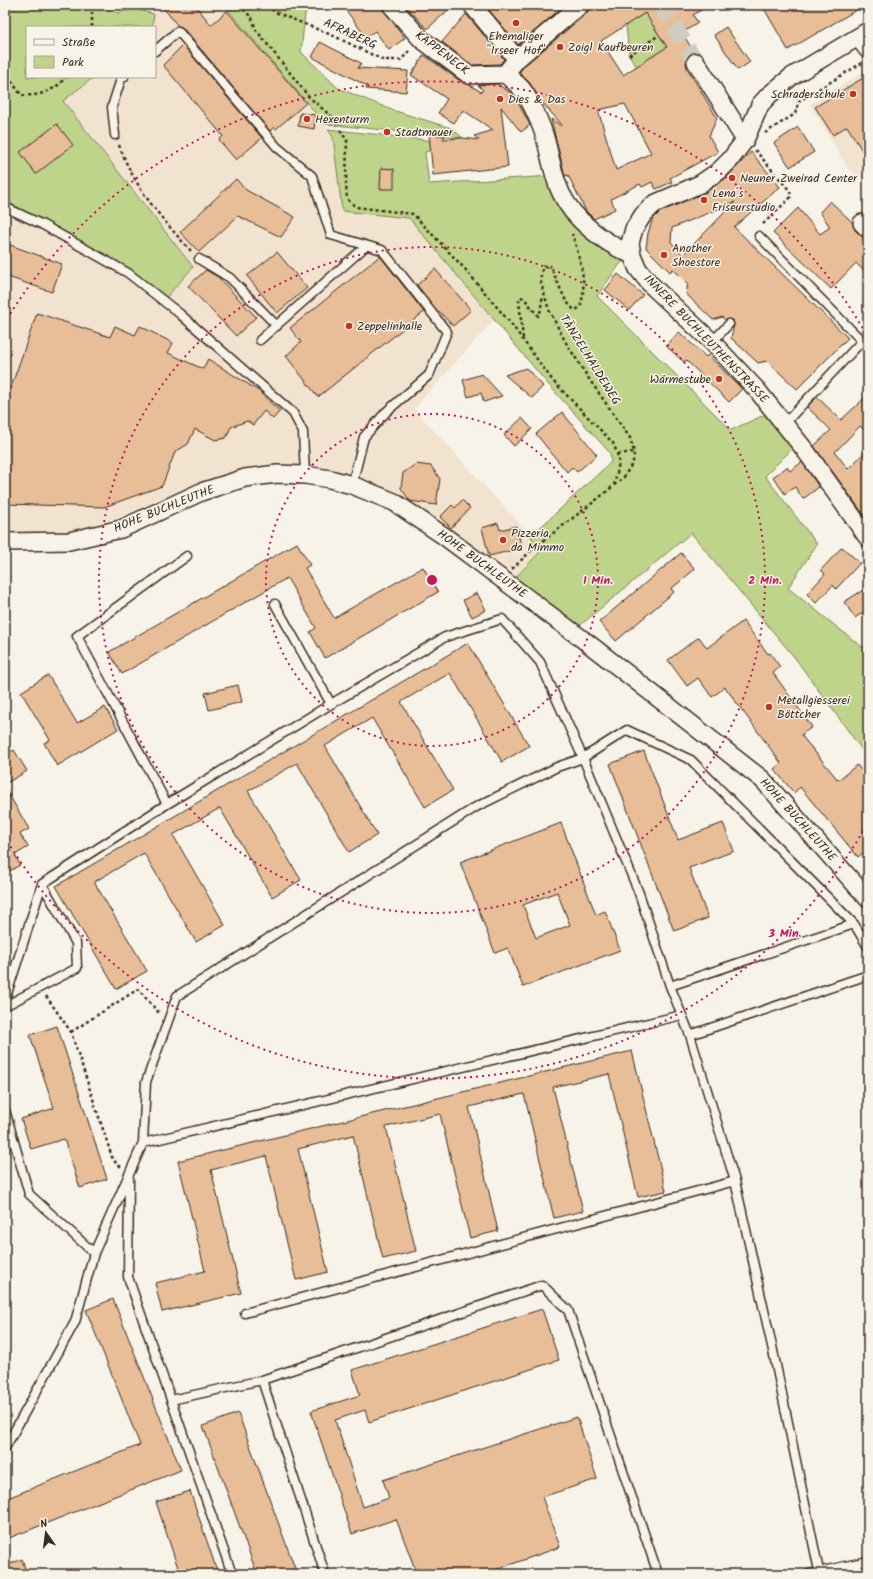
<svg xmlns="http://www.w3.org/2000/svg" width="873" height="1579" font-family="Kalam,sans-serif">
	<style>
		.built { fill: #f2e3d0 }
		.green { fill: #bdd48a; stroke: #7c7f54 }
		.building { fill: #e8be98; stroke: #3b2a1e; fill-rule: evenodd }
		.lines { fill: none; stroke-linecap: round; stroke-linejoin: round }
		.street-tunnel { stroke: #d1cbc0; stroke-width: 17; stroke-dasharray: 17 8; stroke-linecap: butt }
		.lane-casing { stroke: #3b2a1e; stroke-width: 11 }
		.street-casing { stroke: #3b2a1e; stroke-width: 20 }
		.path { stroke: #3b2a1e; stroke-width: 2.5; stroke-dasharray: 3 3; stroke-linecap: butt }
		.lane { stroke: #f7f3e8; stroke-width: 8 }
		.street { stroke: #f7f3e8; stroke-width: 17 }
		.ring { fill: none; stroke: #c2185b; stroke-width: 2; stroke-dasharray: 2 4 }
		.poi-dot { fill: #c8321e; stroke: #f7f3e8; stroke-width: 1.5 }
		.labels { text-anchor: middle; dominant-baseline: central; stroke-width: 3; stroke-linejoin: round; paint-order: stroke }
		.street-label { font-size: 12px; fill: #3b2a1e; stroke: #f7f3e8 }
		.poi-label { font-size: 12px; fill: #3b2a1e; stroke: #f7f3e8; text-anchor: start }
		.centre { fill: #c2185b; stroke: #f7f3e8; stroke-width: 2 }
		.ring-label { font-size: 12px; text-anchor: middle; font-weight: bold; fill: #c2185b; stroke: #f7f3e8; stroke-width: 3; stroke-linejoin: round; paint-order: stroke }
	</style>
	<rect width="100%" height="100%" fill="#f7f3e8"/>
	<filter id="ink" filterUnits="userSpaceOnUse"><feTurbulence type="fractalNoise" baseFrequency=".025" numOctaves="2"/><feDisplacementMap in="SourceGraphic" scale="8" xChannelSelector="R" yChannelSelector="G"/><feConvolveMatrix kernelMatrix="1 2 1 2 8 2 1 2 1" color-interpolation-filters="sRGB"/></filter>
	<g filter="url(#ink)">
		<path class="built" d="M165,5H224L313,108L333,137L342,211L409,218L494,320L414,409L531,536L539,553L512,581L395,494L244,470L196,483L117,519L67,532L5,534V210L41,228L165,299L193,266L63,101L94,77H155V27H152L154,14Z
			M868,70V172L859,179L847,167L810,104Z"/>
		<path class="green" d="M5,5H112L117,13L135,9L154,14L152,27H27V77H94L63,101L193,267L165,299L45,223L5,202Z
			M224,5H306L301,52L338,88L392,110L451,128L463,138L325,124Z
			M645,13L667,47L637,67L629,55L626,25Z
			M328,129L462,144L425,152L429,184L551,176L626,259L620,264L597,296L731,430L771,412L796,445L765,476L817,544L788,588L862,647L868,646V758L795,658L691,533L577,628L512,581L539,553L531,536L611,462L610,453L547,383L409,218L342,211L333,137Z"/>
		<path class="building" d="M161,5H195L211,25L227,11L306,103L276,129L274,127L270,131L182,27L178,26Z
			M342,5H380L405,38L389,50L375,31L366,37Z
			M405,5H454L427,29Z
			M485,5H565L518,45Z
			M590,5H709L693,15L698,23L682,33L694,52L690,54L687,58L686,63L687,68L717,118L709,136L718,152L670,178L672,182L656,189L652,182L642,187L640,184L611,199L615,209L594,219L586,211L568,175L565,176L551,119L561,126L562,125L540,100L529,82L519,73L524,66L587,13ZM645,13L667,47L623,75L601,41ZM625,104L651,153L616,170L598,110Z
			M762,5H865L788,50Z
			M466,14L504,59L500,64L472,65L442,42Z
			M726,27L750,62L738,70L714,35Z
			M320,42L361,63L358,68L408,71L406,92L366,89L367,86L312,57Z
			M183,45L262,138L236,160L219,140L223,136L163,65Z
			M424,55L463,83L470,85L481,92L483,90L478,85L497,84L514,95L530,125L521,132L501,107L508,167L433,175L429,134L445,136L443,139L463,138L479,140L474,136L493,130L463,110L454,123L438,113L447,99L411,75Z
			M868,75V160L847,126L833,135L815,107Z
			M300,113L316,115L314,129L298,126Z
			M57,124L73,145L36,174L20,152Z
			M798,127L814,152L790,167L774,143Z
			M751,152L780,187L734,227L848,338L797,389L767,361L758,363L731,338L734,325L733,320L730,319L725,320L722,317L713,320L686,294L688,284L673,269L670,272L646,248L648,233L653,219L660,212L706,192L726,178ZM735,202L683,255L671,242L672,228Z
			M381,168L394,169V189H380Z
			M236,179L246,190L295,217L281,237L238,216L199,252L180,232Z
			M830,201L852,222L855,230L861,236L868,239V275L856,263L831,289L773,233L798,208L820,234L830,227L820,212Z
			M10,245L62,264L52,292L5,276V260Z
			M277,252L307,288L277,313L247,276Z
			M380,256L424,312L318,397L286,356L301,342L290,328Z
			M435,269L471,310L453,326L433,305L417,285Z
			M206,270L218,277L256,317L236,336L188,286Z
			M618,274L643,295L629,310L605,290Z
			M37,313L110,337L115,326L135,335L140,326L173,343L168,353L203,369L208,359L262,393L261,394L280,411L273,419L264,411L253,425L247,421L231,427L226,438L215,440L195,429L188,444L175,452L162,486L104,507L5,504V388L10,390Z
			M679,332L706,357L708,355L742,389L729,402L686,360L684,362L666,346Z
			M526,368L543,386L532,398L505,375Z
			M482,374L502,396L484,402L481,393L468,397L463,380Z
			M868,395V434L860,426L835,452L848,469L868,449V511L864,515L814,446L831,430L807,407L817,397L841,420Z
			M562,412L597,455L577,472L572,467L567,472L536,434Z
			M522,418L532,429L514,446L504,435Z
			M802,462L819,487L803,499L795,487L785,494L773,477L787,467L790,471Z
			M416,464L431,466L440,479L436,505L410,501L401,488L403,473Z
			M462,500L470,508L451,528L440,517L452,505L455,508Z
			M498,523L500,530L516,526L522,548L489,556L482,528Z
			M297,543L310,565L305,568L334,618L423,567L438,592L325,658L310,632L316,628L287,578L122,674L109,652Z
			M842,547L860,563L836,589L833,585L816,603L807,594L825,574L821,570Z
			M681,553L695,569L671,589L674,592L616,641L599,622Z
			M868,587V609L855,618L844,602Z
			M477,593L486,610L472,617L463,600Z
			M743,621L768,654L770,653L780,667L773,673L812,727L801,735L838,780L857,765L868,778V849L858,857L800,787L794,793L774,769L781,763L725,687L712,697L698,678L687,686L668,660L699,637L707,648Z
			M468,643L529,746L502,762L450,673L401,702L453,790L425,807L372,718L325,746L377,835L349,852L297,763L248,791L301,880L272,897L220,808L173,835L225,925L196,942L144,853L94,882L147,971L116,989L56,886Z
			M48,675L77,723L105,707L118,729L57,766L44,743L50,740L21,692Z
			M238,685L242,702L209,710L205,693Z
			M14,750L27,771L5,784V755Z
			M644,751L678,840L723,823L734,851L689,868L708,918L674,931L610,764Z
			M5,788L29,829L20,834L28,847L15,855L20,865L5,874Z
			M561,823L596,915L605,911L620,950L523,987L508,948L495,953L460,862ZM557,892L570,925L536,938L523,905Z
			M57,1026L107,1179L80,1188L64,1139L31,1149L21,1119L54,1108L30,1035Z
			M632,1051L666,1191L638,1197L609,1074L553,1087L583,1211L554,1218L524,1094L469,1107L498,1231L470,1238L440,1114L386,1127L416,1251L383,1259L353,1135L298,1149L328,1272L296,1280L266,1156L211,1170L241,1293L162,1312L155,1283L205,1271L178,1161Z
			M113,1299L181,1470L9,1538L5,1529V1499L140,1445L86,1310Z
			M542,1309L559,1360L369,1422L365,1410L335,1420L363,1507L389,1498L383,1480L577,1417L597,1479L542,1497L560,1547L484,1574H417L396,1519L352,1534L311,1411L360,1395L352,1370Z
			M238,1413L297,1574H257L203,1426Z
			M190,1491L218,1574H180L156,1502Z
			M22,1559L27,1574H5V1566Z"/>
		<g class="lines">
			<path class="street-tunnel" d="M661,5L696,62"/>
			<g class="lane-casing">
				<path id="lane" d="M155,51L178,31L277,147L312,176L331,235L382,250L447,332L429,375L386,412L364,437L352,485
					M115,135L112,107L121,79L124,77
					M5,207L43,225L128,273L180,314L293,413L303,432L305,475
					M759,236L862,341L785,423
					M199,259L230,278L277,326
					M260,340L366,246
					M712,342L729,324
					M275,604L331,704
					M167,804L77,636L187,556
					M670,986L854,924
					M5,1000L42,884L167,804L331,704L445,637L502,619L540,662L583,758L639,893L670,986L690,1035L735,1181L772,1346L819,1571
					M5,1006L77,968L76,943L42,884
					M690,1035L868,975
					M5,1110L29,1194L94,1253
					M143,1143L682,1015
					M129,1179L128,1277L232,1574
					M245,1313L735,1181
					M262,1380L542,1285L568,1310L658,1574
					M171,1400L262,1380L325,1574
					M5,1448L75,1322L94,1253L143,1143L146,1082L177,996L476,807L557,767L583,758L627,730L691,760L854,924L868,947
					M809,1574L868,1561"/>
			</g>
			<g class="street-casing">
				<path id="street" d="M391,5L421,39L469,75L505,74
					M472,5L517,59
					M868,31L791,77L769,95L760,105L745,140L730,160L719,171L700,184L654,204L643,215L634,229L630,243L632,255L638,269L651,285L712,342L757,390L805,450L868,538
					M858,37L868,50
					M696,62L745,140
					M505,74C510,78 516,83 521,88C531,100 542,126 546,141C551,159 553,176 561,193C574,221 605,243 632,255
					M505,74L517,59L580,5
					M862,223L868,229
					M5,542L69,541L121,529L201,492L245,478L277,474L305,475L330,479L352,485L394,502L444,536L589,644L763,780L868,899"/>
			</g>
			<path class="path" d="M239,5L252,18L256,30L309,97L332,117L337,125
				M267,5L275,12L334,36L383,60H401L411,49
				M92,27V5
				M629,55L659,35
				M5,71L21,95C38,97 55,91 66,77
				M316,119L328,122L332,117
				M340,130L347,140L346,184L347,199L356,207L413,214L465,269L512,325L553,381L613,443C621,461 619,466 614,484
				M765,133L795,114L799,101L862,63
				M119,145C135,189 161,218 192,252
				M755,150L790,191L791,197L761,226
				M523,338L519,301L520,297L524,298L538,316L540,313L543,294
				M618,454L634,452
				M512,569L534,548L600,497L624,477L633,462L634,452L630,438L589,379L565,341L549,310L541,283V274L543,266H550L566,301L574,310L580,308C588,283 580,259 572,234
				M46,996L71,1032L113,1160L121,1167
				M71,1032L138,989L160,1014"/>
			<use href="#lane" class="lane"/>
			<use href="#street" class="street"/>
		</g>
	</g>
	<g class="ring">
		<circle cx="432" cy="580" r="166"/>
		<circle cx="432" cy="580" r="333"/>
		<path d="M866 826A499 499 0 0 1 7 841M7 319A499 499 0 0 1 866 334"/>
	</g>
	<g class="poi-dot">
		<circle cx="516" cy="23" r="4"/>
		<circle cx="560" cy="47" r="4"/>
		<circle cx="853" cy="94" r="4"/>
		<circle cx="500" cy="99" r="4"/>
		<circle cx="307" cy="119" r="4"/>
		<circle cx="387" cy="132" r="4"/>
		<circle cx="732" cy="178" r="4"/>
		<circle cx="704" cy="200" r="4"/>
		<circle cx="664" cy="255" r="4"/>
		<circle cx="349" cy="326" r="4"/>
		<circle cx="719" cy="379" r="4"/>
		<circle cx="503" cy="540" r="4"/>
		<circle cx="769" cy="707" r="4"/>
	</g>
	<g class="labels">
		<g class="street-label">
			<text transform="translate(350 34) rotate(25)">AFRABERG</text>
			<text transform="translate(442 53) rotate(37)">KAPPENECK</text>
			<text transform="translate(706 339) rotate(46)">INNERE BUCHLEUTHENSTRASSE</text>
			<text transform="translate(590 360) rotate(58)">TÄNZELHALDEWEG</text>
			<text transform="translate(164 509) rotate(-22)">HOHE BUCHLEUTHE</text>
			<text transform="translate(482 564) rotate(36)">HOHE BUCHLEUTHE</text>
			<text transform="translate(798 820) rotate(48)">HOHE BUCHLEUTHE</text>
		</g>
		<g class="poi-label">
			<text x="516" y="36" text-anchor="middle">Ehemaliger<tspan x="516" dy="14">"Irseer Hof"</tspan></text>
			<text x="568" y="47">Zoigl Kaufbeuren</text>
			<text x="845" y="94" text-anchor="end">Schraderschule</text>
			<text x="508" y="99">Dies &amp; Das</text>
			<text x="315" y="119">Hexenturm</text>
			<text x="395" y="132">Stadtmauer</text>
			<text x="740" y="178">Neuner Zweirad Center</text>
			<text x="712" y="193">Lena´s<tspan x="712" dy="14">Friseurstudio</tspan></text>
			<text x="672" y="248">Another<tspan x="672" dy="14">Shoestore</tspan></text>
			<text x="357" y="326">Zeppelinhalle</text>
			<text x="711" y="379" text-anchor="end">Wärmestube</text>
			<text x="511" y="533">Pizzeria<tspan x="511" dy="14">da Mimmo</tspan></text>
			<text x="777" y="700">Metallgiesserei<tspan x="777" dy="14">Böttcher</tspan></text>
		</g>
	</g>
	<circle cx="432" cy="580" r="6" class="centre"/>
	<g class="ring-label">
		<text x="598" y="584">1 Min.</text>
		<text x="765" y="584">2 Min.</text>
		<text x="785" y="937">3 Min.</text>
	</g>
	<rect width="873" height="1579" fill="none" stroke="#f7f3e8" stroke-width="20"/>
	<rect x="10" y="10" width="853" height="1559" fill="none" stroke="#3b2a1e" stroke-width="1.5" filter="url(#ink)"/>
	<rect x="26" y="26" width="130" height="52" fill="#f7f3e8" stroke="#aca397"/>
	<rect x="34" y="39" width="20" height="6" fill="#f7f3e8" stroke="#aca397"/>
	<text x="62" y="46" font-size="12" fill="#3b2a1e">Straße</text>
	<rect x="34" y="56" width="20" height="12" fill="#bdd48a" stroke="#aca397"/>
	<text x="62" y="66" font-size="12" fill="#3b2a1e">Park</text>
	<g transform="translate(46 1533) rotate(346)" stroke="#f7f3e8" stroke-width="3" paint-order="stroke">
	<path d="M0-3L7 15L0 10L-7 15Z" fill="#3b2a1e"/>
	<text y="-6" font-size="11" font-weight="bold" text-anchor="middle" fill="#3b2a1e">N</text>
	</g>
</svg>
